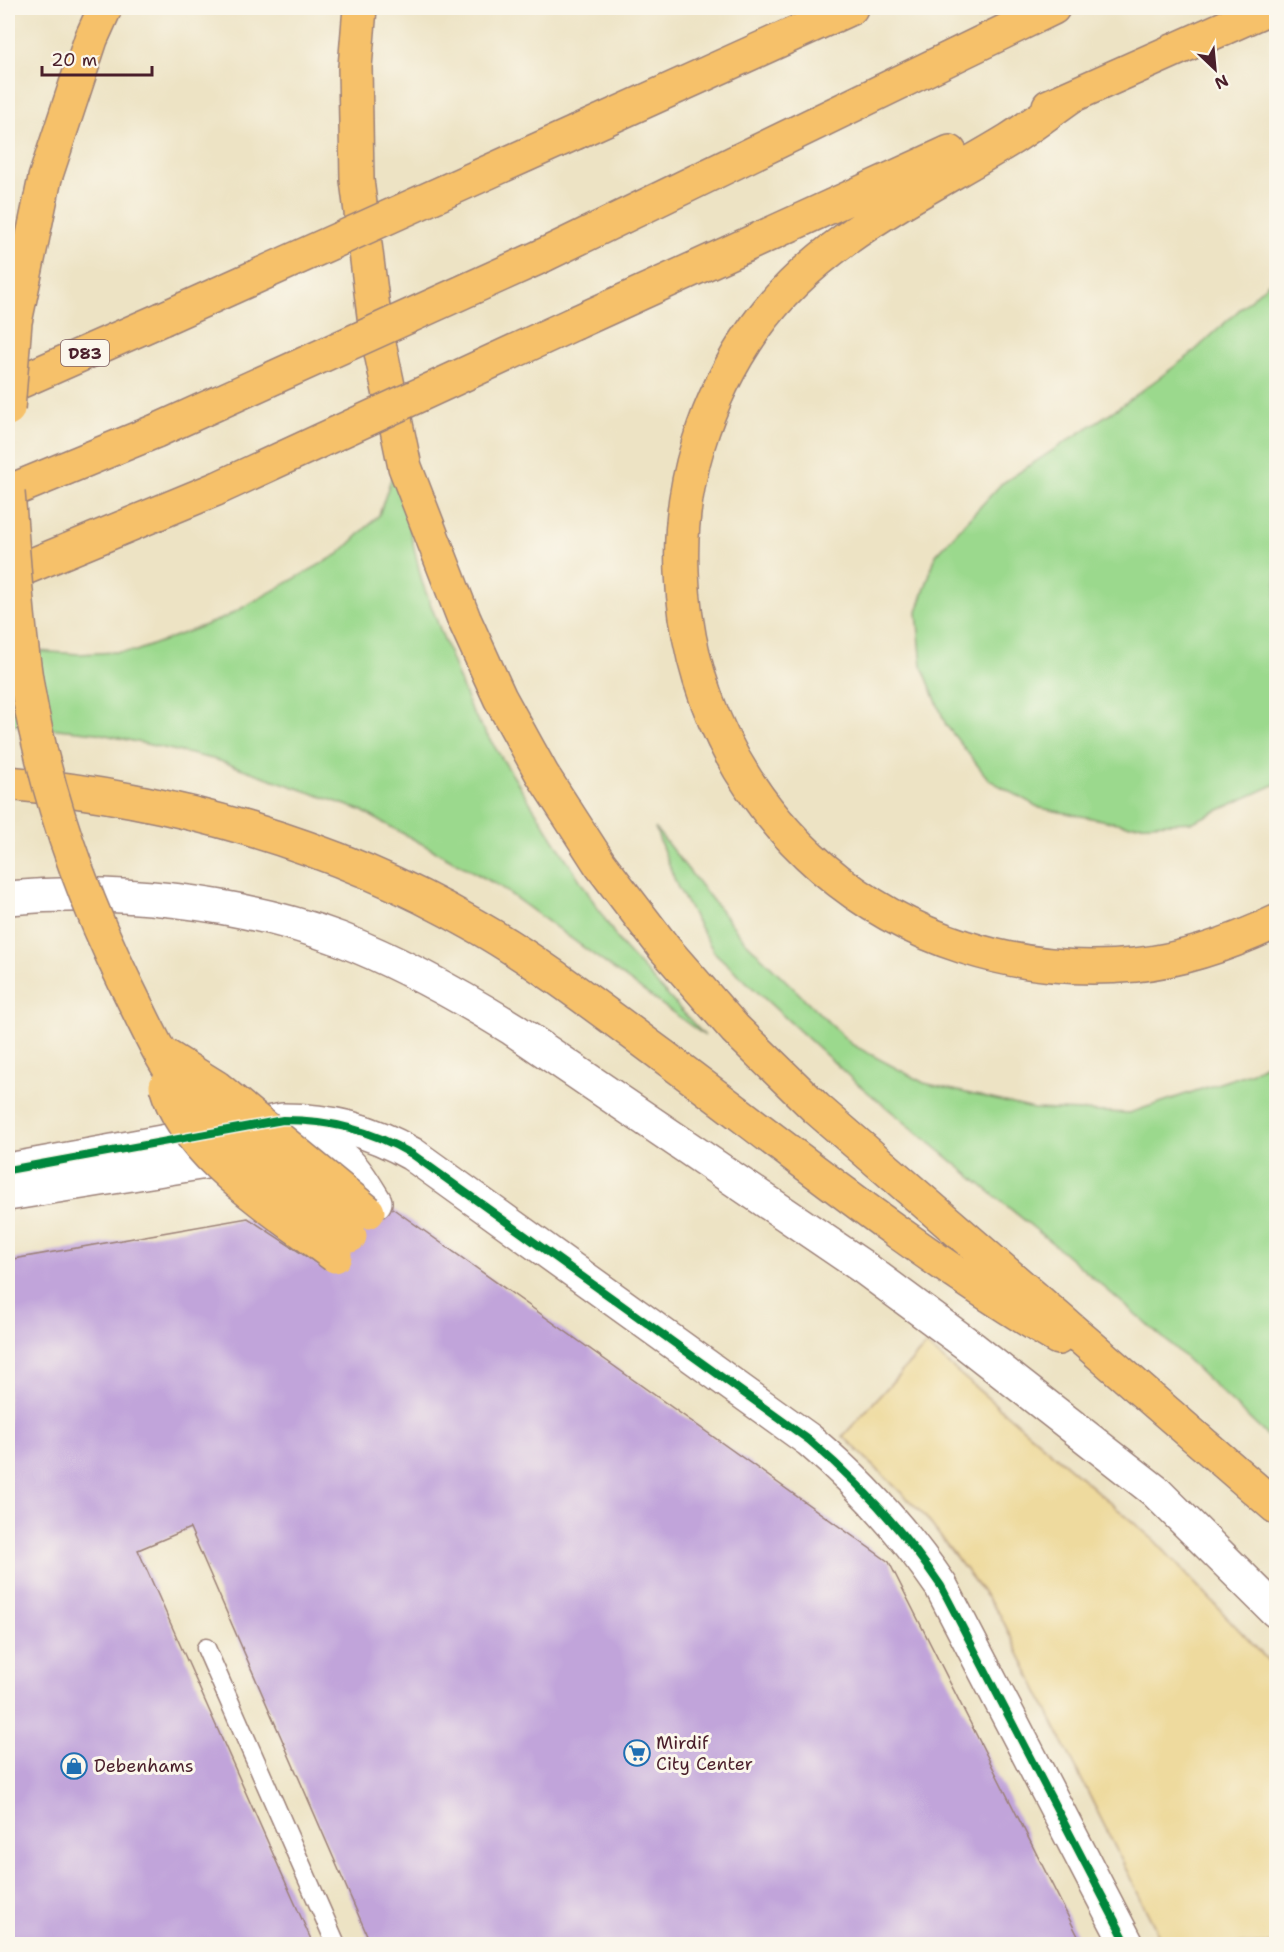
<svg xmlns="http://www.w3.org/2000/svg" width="1284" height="1952" font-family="'Shantell Sans',sans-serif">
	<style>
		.green { fill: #9bd98d; stroke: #727c5c; stroke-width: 1.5 }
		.sand { fill: #eeda9e; stroke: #9c7c64; stroke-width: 1.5 }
		.building { fill: #c1a4da }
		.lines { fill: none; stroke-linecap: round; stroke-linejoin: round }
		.service-casing { stroke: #9c8178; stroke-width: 21 }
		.minor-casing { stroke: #9c8178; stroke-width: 36 }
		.motorway-casing { stroke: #9c8178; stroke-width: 36 }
		.service { stroke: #fff; stroke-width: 18 }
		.minor { stroke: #fff; stroke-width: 33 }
		.motorway { stroke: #f6c16b; stroke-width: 33 }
		.motorway-bridge-casing { stroke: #9c8178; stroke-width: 36; stroke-linecap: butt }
		.motorway-bridge { stroke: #f6c16b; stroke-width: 33 }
		.cycleway-casing { stroke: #fbf7ec; stroke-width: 11 }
		.cycleway { stroke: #00873e; stroke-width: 8 }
		.labels { text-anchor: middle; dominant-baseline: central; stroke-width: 6; stroke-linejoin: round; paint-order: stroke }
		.shield { fill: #fbf7ec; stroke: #7f6065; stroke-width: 1.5 }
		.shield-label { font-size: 16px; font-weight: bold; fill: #4a1f2b }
		.poi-label { font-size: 18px; fill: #4a1f2b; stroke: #fbf7ec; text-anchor: start }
	</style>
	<rect width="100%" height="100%" fill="#fbf7ec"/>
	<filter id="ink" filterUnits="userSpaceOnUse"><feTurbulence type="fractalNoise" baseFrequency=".0167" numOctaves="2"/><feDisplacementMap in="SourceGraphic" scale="12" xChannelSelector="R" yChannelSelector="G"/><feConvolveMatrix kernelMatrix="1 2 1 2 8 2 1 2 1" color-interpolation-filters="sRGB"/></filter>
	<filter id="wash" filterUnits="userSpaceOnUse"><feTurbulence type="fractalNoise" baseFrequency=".008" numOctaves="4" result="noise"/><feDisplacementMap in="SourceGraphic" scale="24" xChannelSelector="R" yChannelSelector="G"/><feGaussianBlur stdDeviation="1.35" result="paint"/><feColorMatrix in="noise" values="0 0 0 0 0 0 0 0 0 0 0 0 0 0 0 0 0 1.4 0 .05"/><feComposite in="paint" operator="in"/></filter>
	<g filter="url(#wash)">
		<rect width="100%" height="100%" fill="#ede3c4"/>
		<path class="green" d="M1276,276V784L1193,822L1127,825L1040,808L989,780L946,725L922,666L917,612L936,555L1001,484L1121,406L1190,355Z
			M395,467L422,582L471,710L622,946L705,1036L499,886L360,810L217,760L97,733L8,724V649L79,654L136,651L224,618L339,554L379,515Z
			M655,828L744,940L851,1044L924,1083L1034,1109L1129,1113L1250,1073L1276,1058V1444L1176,1349L1062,1251L853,1080L714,952L677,886Z"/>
		<path class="sand" d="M926,1345L1155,1541L1276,1669V1944H1163L1000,1615L924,1515L843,1436Z"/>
		<g id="blocks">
			<path class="building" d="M378,1198L889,1562L1082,1944H371L190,1528L138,1550L313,1944H8V1260L248,1218L325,1269Z"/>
		</g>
	</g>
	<g filter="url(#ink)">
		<use href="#blocks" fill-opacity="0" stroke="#9c8178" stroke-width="1.5"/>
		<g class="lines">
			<g class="service-casing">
				<path id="service" d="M206,1648L336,1944"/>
			</g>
			<g class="minor-casing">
				<path id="minor" d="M8,898C114,888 239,901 340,939C401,963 457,994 513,1029L863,1267L967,1344L1155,1491L1276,1611
					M8,1170L283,1120C331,1120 370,1130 412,1154L809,1440C861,1484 903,1530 941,1586L1127,1944
					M8,1194L299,1147C343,1146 354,1168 375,1202"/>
			</g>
			<g class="motorway-casing">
				<path id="motorway" d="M360,8L355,67L357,180L375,324L405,467L464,619L500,698L542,774L600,864L665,949L735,1029L816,1108L1276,1507
					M1070,97C1050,111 1030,127 1009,140C919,195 818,239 755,328C705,399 678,486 682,572C691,813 896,988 1135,965C1185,960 1232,943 1276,922
					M1049,106L1269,8
					M577,132L851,8
					M542,256L1053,8
					M575,323L950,152
					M8,387L162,319
					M8,492L156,431
					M8,575L216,489
					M8,783C170,798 332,843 474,925C541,963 602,1011 663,1056C793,1153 919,1256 1058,1338"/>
			</g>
			<use href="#service" class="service"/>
			<use href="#minor" class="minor"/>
			<use href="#motorway" class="motorway"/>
			<g class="motorway-bridge-casing">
				<path id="motorway-bridge" d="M162,319L577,132
					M8,409L15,322L45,178L91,39L105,8
					M156,431L542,256
					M216,489L575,323
					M8,493C14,559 17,626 28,691C46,794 81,893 127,987C147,1027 165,1070 195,1104C235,1151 301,1196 350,1236
					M166,1056L216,1087L368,1212
					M166,1086C186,1157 278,1212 335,1256"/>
			</g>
			<use href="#motorway-bridge" class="motorway-bridge"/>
			<g class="cycleway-casing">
				<path id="cycleway" d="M8,1170L283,1120C331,1120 370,1130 412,1154L809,1440C861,1484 903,1530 941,1586L1127,1944"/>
			</g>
			<use href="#cycleway" class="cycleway"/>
		</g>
	</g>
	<defs>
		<g id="supermarket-ring" transform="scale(1.35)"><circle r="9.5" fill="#fbf7ec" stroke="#1f6fb2" stroke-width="1.5"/><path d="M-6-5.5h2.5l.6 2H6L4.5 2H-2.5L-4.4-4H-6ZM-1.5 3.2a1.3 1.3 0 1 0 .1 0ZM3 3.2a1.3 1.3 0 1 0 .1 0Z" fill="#1f6fb2"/></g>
		<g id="shop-ring" transform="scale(1.35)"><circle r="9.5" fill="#fbf7ec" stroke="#1f6fb2" stroke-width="1.5"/><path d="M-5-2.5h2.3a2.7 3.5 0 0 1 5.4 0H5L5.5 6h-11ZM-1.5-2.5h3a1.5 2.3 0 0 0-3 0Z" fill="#1f6fb2"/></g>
	</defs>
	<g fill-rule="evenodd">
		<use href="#supermarket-ring" x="637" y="1753"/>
		<use href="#shop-ring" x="74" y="1766"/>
	</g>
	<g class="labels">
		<rect class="shield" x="61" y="340" width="48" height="26" rx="4.5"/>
		<g class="shield-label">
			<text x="85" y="353">D83</text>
		</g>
		<g class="poi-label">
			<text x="656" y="1743">Mirdif<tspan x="656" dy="21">City Center</tspan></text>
			<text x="94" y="1766">Debenhams</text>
		</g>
	</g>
	<rect width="1284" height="1952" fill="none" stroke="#fbf7ec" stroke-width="30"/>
	<g transform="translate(1215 69) rotate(154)" stroke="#fbf7ec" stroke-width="4.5" paint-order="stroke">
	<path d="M0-4.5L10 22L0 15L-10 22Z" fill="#4a1f2b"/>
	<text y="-9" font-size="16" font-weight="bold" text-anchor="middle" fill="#4a1f2b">N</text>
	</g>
	<path d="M42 66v9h110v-9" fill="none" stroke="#4a1f2b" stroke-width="3"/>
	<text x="51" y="66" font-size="18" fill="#4a1f2b" stroke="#fbf7ec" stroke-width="4.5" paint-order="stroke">20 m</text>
</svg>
